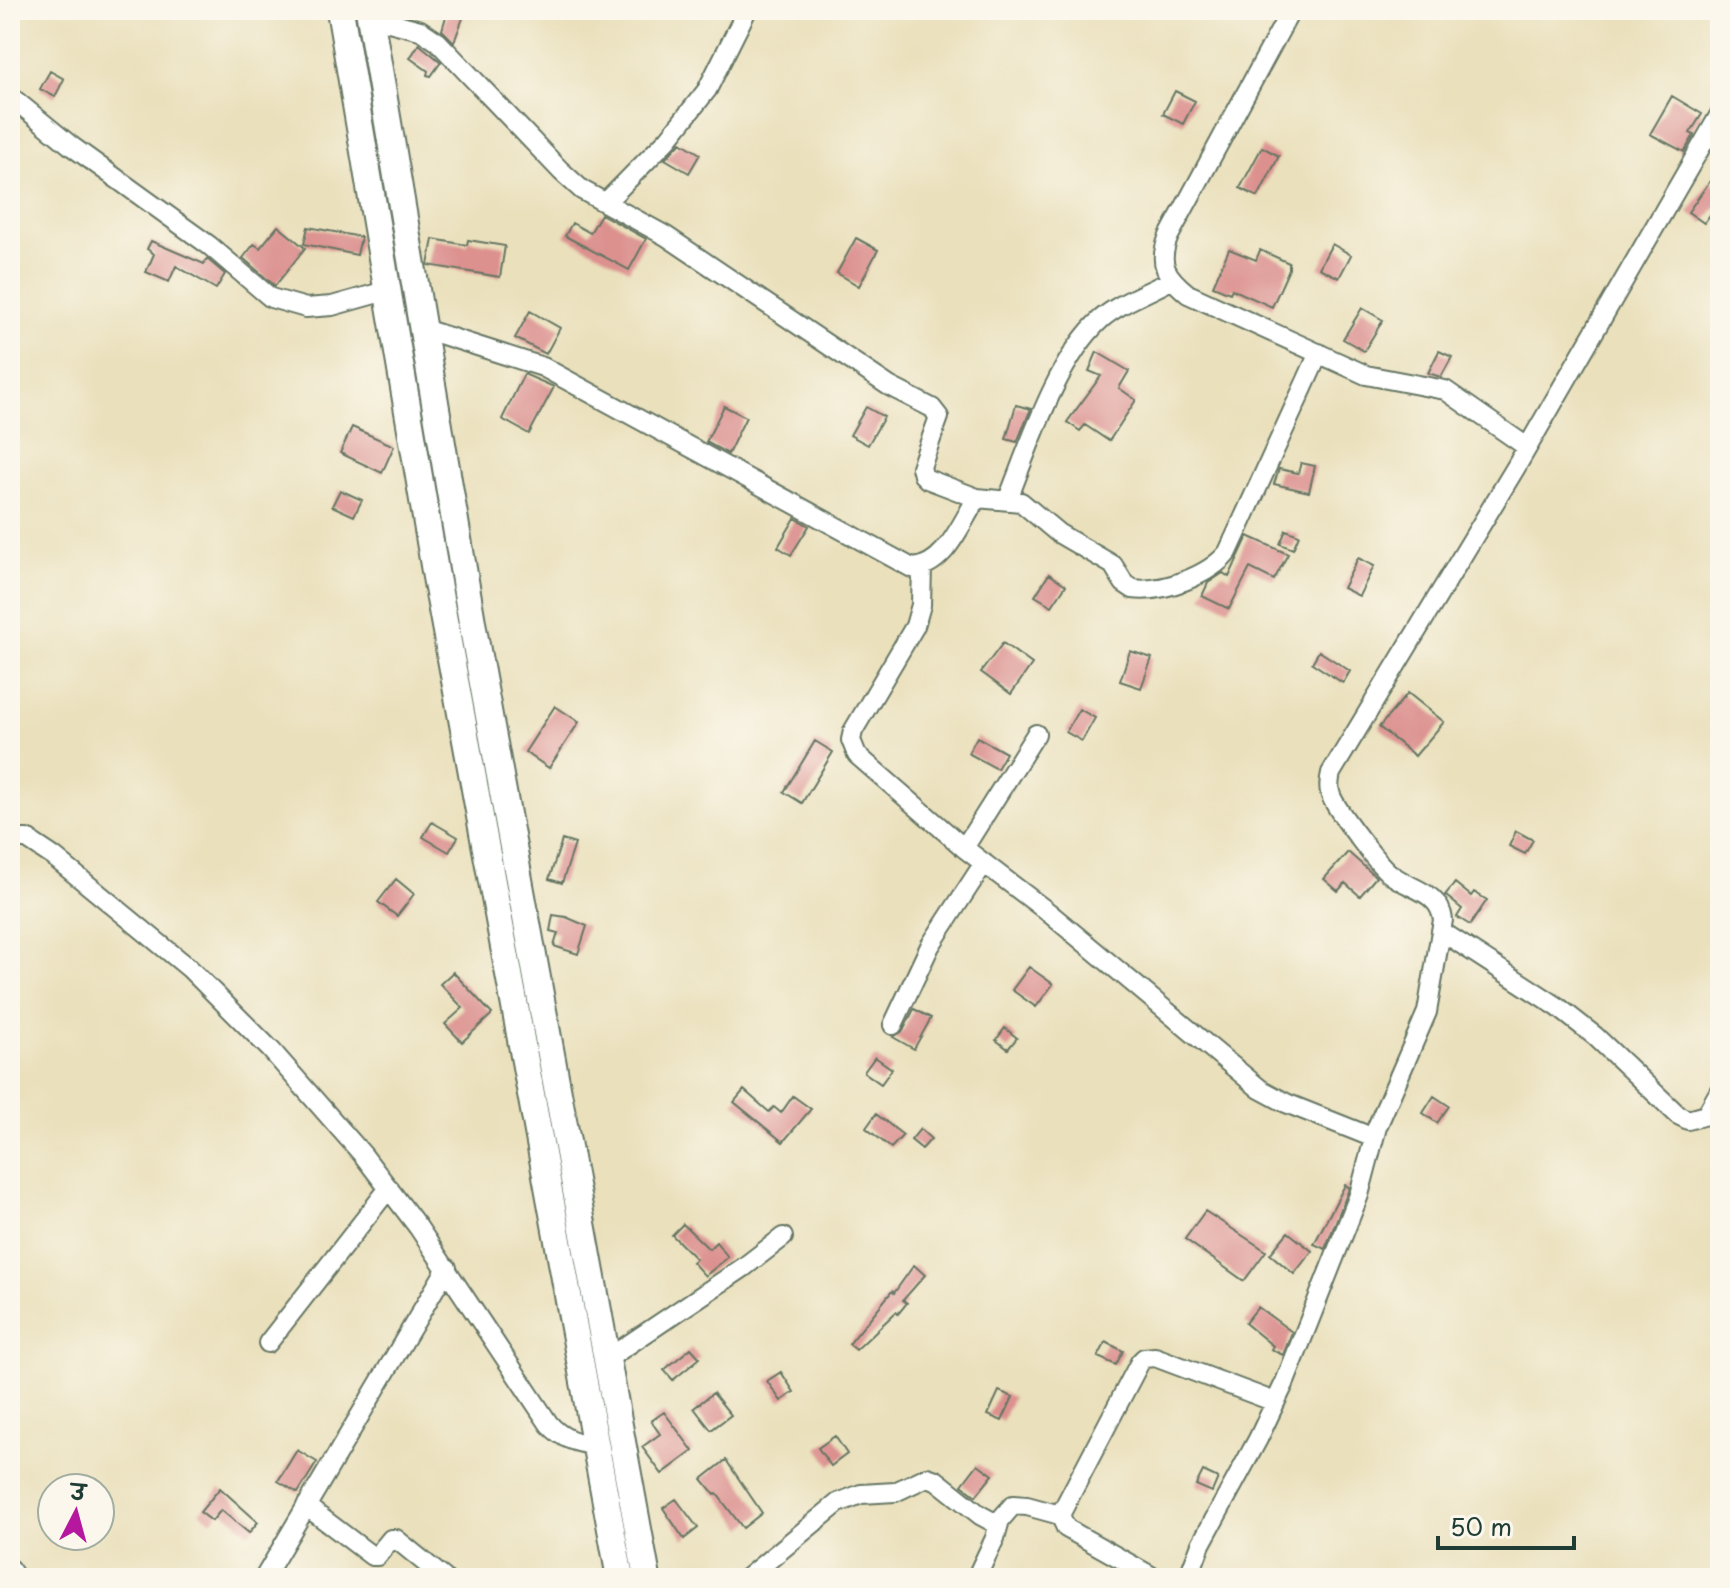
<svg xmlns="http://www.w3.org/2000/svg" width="1730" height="1588" font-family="'Playpen Sans','Playpen Sans Deva',sans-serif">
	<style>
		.building { fill: #dc918f }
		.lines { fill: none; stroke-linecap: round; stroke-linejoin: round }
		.minor-casing { stroke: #667664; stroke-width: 22 }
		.highway-casing { stroke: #667664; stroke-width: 30 }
		.minor { stroke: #fff; stroke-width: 18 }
		.highway { stroke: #fff; stroke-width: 26 }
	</style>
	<rect width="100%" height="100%" fill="#fbf7ec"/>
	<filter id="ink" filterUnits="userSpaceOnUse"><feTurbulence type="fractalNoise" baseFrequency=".0125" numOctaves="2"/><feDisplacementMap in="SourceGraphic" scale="16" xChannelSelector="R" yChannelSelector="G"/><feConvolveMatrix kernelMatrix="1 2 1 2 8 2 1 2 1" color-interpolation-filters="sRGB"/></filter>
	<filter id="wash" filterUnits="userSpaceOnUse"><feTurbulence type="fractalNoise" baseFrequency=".006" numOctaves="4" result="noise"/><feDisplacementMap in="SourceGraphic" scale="32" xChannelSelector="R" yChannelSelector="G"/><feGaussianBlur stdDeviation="1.8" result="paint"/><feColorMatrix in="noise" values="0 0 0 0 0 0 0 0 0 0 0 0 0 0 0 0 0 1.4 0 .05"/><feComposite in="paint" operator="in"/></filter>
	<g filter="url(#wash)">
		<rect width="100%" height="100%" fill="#eae0bc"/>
		<g id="blocks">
			<path class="building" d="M448,10H466L454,42L442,30Z
				M419,44L441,62L431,76L427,75L428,71L410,58Z
				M50,71L64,79L55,97L40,89Z
				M1175,91L1195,101L1183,124L1163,114Z
				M1672,96L1702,114L1690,133L1694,135L1684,152L1650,134Z
				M681,142L700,154L689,173L665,159Z
				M1262,147L1279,156L1258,197L1240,188Z
				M1710,181L1720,189V201L1704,223L1688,212Z
				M601,214L646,239L629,270L565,236L572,223L590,233Z
				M278,226L305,248L275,286L243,258L254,244L260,248Z
				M308,227L361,237L357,255L304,244Z
				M856,238L878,250L859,286L837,273Z
				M433,239L467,245L468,240L505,246L500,277L428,265Z
				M151,241L204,264L207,259L225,274L216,289L176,266L169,282L146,272L154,254L147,249Z
				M1332,244L1351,255L1339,278L1319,268Z
				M1229,249L1256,260L1260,250L1289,263V269L1272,307L1232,289L1230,293L1213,286Z
				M1362,308L1383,320L1364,351L1343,339Z
				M530,311L560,328L546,354L515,338Z
				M1439,351L1452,357L1441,377L1428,373Z
				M1097,352L1129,371L1119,388L1136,400L1109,441L1085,425L1080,431L1067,422L1101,376L1089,371Z
				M524,374L554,387L529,434L502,419Z
				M1016,405L1031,409L1017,442L1006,439Z
				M724,406L746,417L728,454L706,442Z
				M866,407L884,417L868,445L850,435Z
				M352,427L394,446L382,473L340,453Z
				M1301,463L1315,466L1309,492L1274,484L1279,469L1298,473Z
				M340,490L362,500L354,516L332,506Z
				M795,518L809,526L791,555L778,547Z
				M1286,530L1299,535L1293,549L1280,544Z
				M1248,536L1288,554L1274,580L1250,568L1229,609L1202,596L1208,583L1223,573L1229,577Z
				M1358,558L1374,566L1359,596L1343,588Z
				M1049,574L1066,585L1052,606L1035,596Z
				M1003,643L1032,664L1011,694L981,672Z
				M1130,651L1152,658L1141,688L1120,681Z
				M1319,651L1350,671L1343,683L1312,663Z
				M1408,693L1444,722L1415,756L1379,727Z
				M555,706L579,722L549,768L525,752Z
				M1079,709L1095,718L1082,741L1066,732Z
				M977,737L1006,753L997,769L968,753Z
				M815,741L833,752L802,803L784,792Z
				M432,822L458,837L449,852L423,837Z
				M1516,831L1533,840L1525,854L1509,846Z
				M562,840L575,844L562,883L549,879Z
				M1348,852L1376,877L1360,896L1345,883L1338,891L1324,879Z
				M396,879L414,894L397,916L378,902Z
				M1455,883L1471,896L1474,892L1487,900L1470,925L1457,917L1462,909L1445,895Z
				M553,915L566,917L587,926L578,954L554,946L558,933L550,931Z
				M1029,967L1053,984L1036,1007L1012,990Z
				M453,972L492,1014L462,1042L445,1024L463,1008L440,984Z
				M914,1009L931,1018L914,1049L893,1037L903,1031Z
				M1005,1028L1017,1038L1008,1049L996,1040Z
				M875,1057L892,1069L881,1084L864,1072Z
				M744,1090L769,1112L774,1107L781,1113L793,1096L811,1109L783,1142L734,1102Z
				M1434,1096L1449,1106L1437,1123L1423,1113Z
				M876,1114L903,1135L891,1148L866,1128Z
				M920,1129L931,1139L922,1149L911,1140Z
				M1345,1185L1349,1187L1348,1191L1325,1249L1314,1244Z
				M1205,1211L1266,1251L1244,1281L1185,1239Z
				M683,1224L709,1249L716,1242L728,1257L705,1276L692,1262L696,1259L672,1235Z
				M1288,1232L1312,1251L1294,1274L1270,1254Z
				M914,1265L925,1275L903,1300L907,1303L898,1314L896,1312L856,1350L849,1344L892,1291L894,1293Z
				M1258,1307L1292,1332L1283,1355L1271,1349L1273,1346L1245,1323Z
				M1106,1342L1123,1351L1116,1365L1098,1357Z
				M691,1348L700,1358L673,1380L664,1370Z
				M781,1372L794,1392L781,1401L767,1381Z
				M999,1391L1013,1397L1002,1421L988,1415Z
				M713,1393L731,1415L711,1430L694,1408Z
				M664,1412L693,1451L662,1474L642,1447L660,1434L651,1421Z
				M835,1436L847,1454L831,1466L818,1448Z
				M297,1450L317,1462L298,1493L278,1481Z
				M726,1460L762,1513L743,1528L717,1494L715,1495L702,1479Z
				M978,1464L993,1475L976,1496L962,1485Z
				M1203,1471L1218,1478L1212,1492L1196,1485Z
				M220,1488L258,1522L249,1533L221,1510L212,1521L200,1512Z
				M676,1499L698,1528L684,1539L663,1508Z"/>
		</g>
	</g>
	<g filter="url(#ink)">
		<use href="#blocks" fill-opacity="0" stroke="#667664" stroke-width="2"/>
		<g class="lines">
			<g class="minor-casing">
				<path id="minor" d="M1291,10L1169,236C1157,264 1166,276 1188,294L1366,375L1445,390L1527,447
					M370,17L420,30L438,42L561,171L582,190L666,236L889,386L932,408L939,417L921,467L923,475L927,479L977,498L1021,502L1058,533L1113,565L1124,583L1133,589C1163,593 1210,575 1228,552L1319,353
					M10,96L70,145L210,246L271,298L306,308L332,306L389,290
					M606,202L668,139L707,90L747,10
					M424,329L543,367L912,568C945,567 961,523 977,498
					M1008,499C1030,444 1057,359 1101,319C1121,302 1148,293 1171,280
					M922,568L921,605L915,626L853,731L851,740L857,755L964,848
					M1036,734L964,848L1048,912L1260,1089L1286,1103L1374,1138
					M10,839H27L54,857L189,968L271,1050L363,1155L418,1227L549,1424C563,1440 578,1443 598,1446
					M1441,931L1558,1007L1595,1036L1678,1115L1688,1120L1706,1115L1720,1090
					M893,1025L930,946L984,863
					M268,1343L389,1188
					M607,1359L744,1267L783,1237
					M306,1506L372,1556H377L391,1539H396L444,1578
					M10,1569L16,1578
					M264,1578L447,1268
					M747,1578L838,1503L861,1494L895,1492L927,1477L936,1480L980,1515L993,1522L1000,1520L1013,1505L1027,1506L1060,1515
					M976,1578L995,1538L1000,1520
					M1155,1578L1066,1528L1060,1515L1140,1362L1144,1358L1155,1357L1275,1402
					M1188,1578L1201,1544L1258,1439L1285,1382L1359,1195L1377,1127L1427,1012L1443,920C1440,891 1408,889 1389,873C1376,862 1339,813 1332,798C1328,790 1329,781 1331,773L1516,467L1720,114"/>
			</g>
			<g class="highway-casing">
				<path id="highway" d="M340,10L436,577L620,1578
					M369,10L474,634L647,1578"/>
			</g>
			<use href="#minor" class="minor"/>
			<use href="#highway" class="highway"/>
		</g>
	</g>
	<rect width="1730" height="1588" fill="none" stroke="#fbf7ec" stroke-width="40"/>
	<g transform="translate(76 1512) rotate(6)"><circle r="38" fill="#fbf7ec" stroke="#a3ada2" stroke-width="2"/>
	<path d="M0-6L14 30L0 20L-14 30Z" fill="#b5179e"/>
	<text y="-12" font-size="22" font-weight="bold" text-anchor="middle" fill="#1f3d34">उ</text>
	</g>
	<path d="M1438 1536v12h136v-12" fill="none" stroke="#1f3d34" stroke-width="4"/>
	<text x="1450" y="1536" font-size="24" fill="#1f3d34" stroke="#fbf7ec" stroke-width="6" paint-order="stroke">50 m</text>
</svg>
